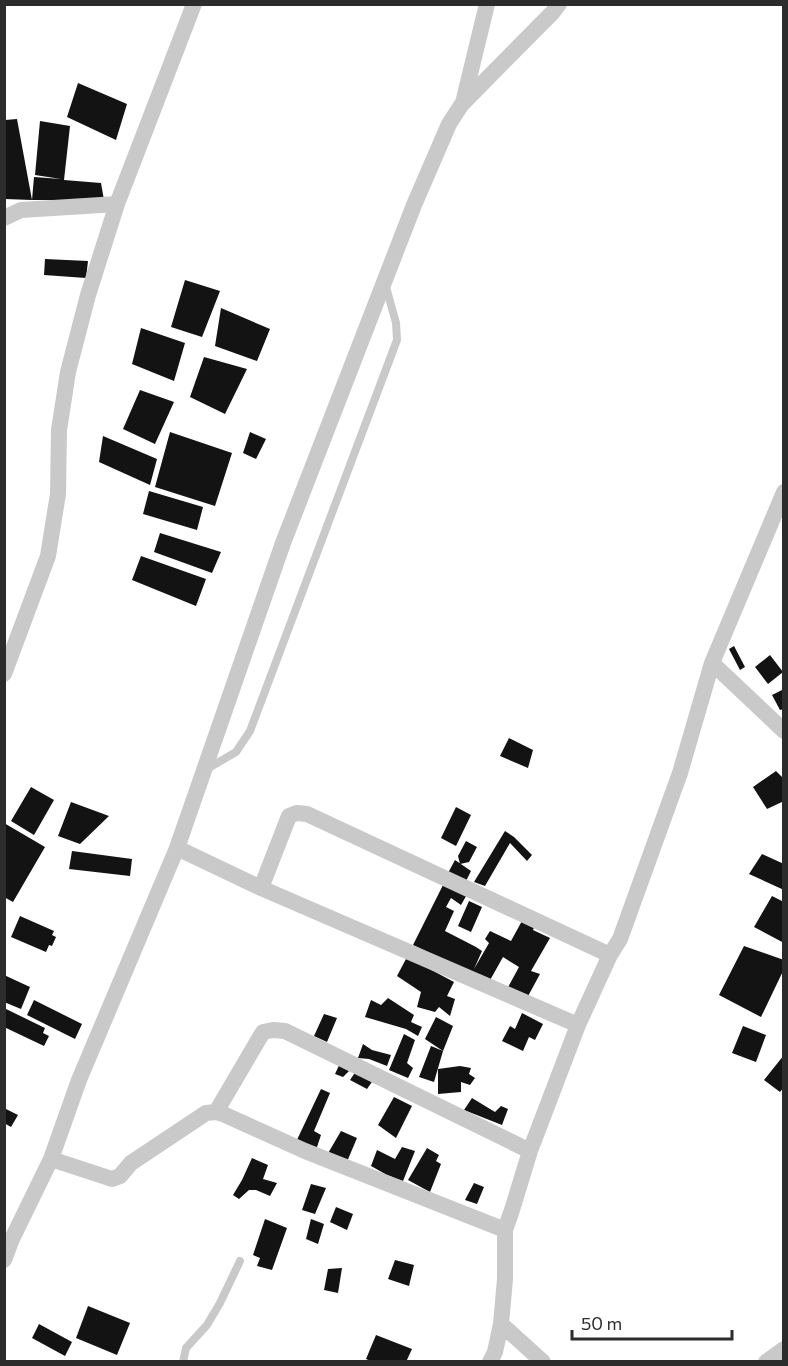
<svg xmlns="http://www.w3.org/2000/svg" width="788" height="1366" font-family="Commissioner,sans-serif">
	<style>
		.building { fill: #131313 }
		.lines { fill: none; stroke-linecap: round; stroke-linejoin: round }
		.lane { stroke: #c9c9c9; stroke-width: 8 }
		.street { stroke: #c9c9c9; stroke-width: 16 }
	</style>
	<rect width="100%" height="100%" fill="#fff"/>
	<path class="building" d="M78,83L127,104L116,140L67,117Z
		M17,119L32,200L34,177L61,179L35,175L40,121L70,126L64,180L101,183L104,200H32L5,199V120Z
		M45,259L88,261L86,278L44,275Z
		M185,280L220,291L202,337L171,327Z
		M221,308L270,329L257,361L215,346Z
		M141,328L185,343L174,381L132,364Z
		M204,357L247,369L225,414L190,397Z
		M140,390L174,402L155,444L123,429Z
		M170,432L232,453L215,506L155,487Z
		M250,432L266,439L256,459L243,453Z
		M103,436L157,459L150,485L99,462Z
		M149,491L203,507L197,530L143,514Z
		M160,533L221,552L212,573L154,552Z
		M141,556L206,579L196,606L132,580Z
		M734,646L745,667L740,670L729,649Z
		M770,655L783,672L768,684L755,667Z
		M784,689V709L780,710L772,695Z
		M509,738L533,750L528,768L500,756Z
		M776,771L784,779V801L767,809L753,787Z
		M31,787L54,800L34,835L11,821Z
		M71,802L109,816L80,844L58,836Z
		M456,807L471,815L456,846L441,838Z
		M4,823L45,847L13,902L4,897Z
		M505,831L514,837L532,855L527,861L510,843L485,886L474,882Z
		M466,841L477,847L469,862L460,864L458,856Z
		M72,851L132,859L130,876L69,869Z
		M762,854L784,864V890L749,874Z
		M455,860L471,871L465,883L448,873Z
		M445,881L469,891L461,905L451,898L446,907L454,911L445,931L476,947L482,951L474,969L489,943L485,939L490,931L511,941L523,919L535,925L533,930L550,938L531,971L540,974L527,998L507,989L519,967L503,957L489,982L413,945Z
		M772,896L784,902V943L754,927Z
		M469,901L482,907L471,932L458,926Z
		M20,916L54,931L52,935L56,937L52,946L49,945L46,952L11,937Z
		M744,946L784,960V969L761,1017L719,995Z
		M407,957L454,982L447,996L455,999L450,1016L439,1007L435,1012L417,1007L421,992L397,976Z
		M4,975L30,987L21,1009L4,1002Z
		M388,998L414,1015L411,1022L422,1027L418,1036L406,1029L365,1017L371,1000L381,1005Z
		M34,1000L82,1024L75,1039L27,1015Z
		M4,1008L45,1028L43,1033L49,1036L44,1046L4,1027Z
		M522,1013L543,1024L535,1040L529,1037L523,1051L502,1041L510,1026L515,1029Z
		M324,1014L337,1018L327,1042L314,1036Z
		M436,1017L453,1026L443,1051L425,1039Z
		M743,1026L766,1035L756,1062L732,1053Z
		M404,1034L415,1040L407,1063L413,1068L408,1078L389,1070Z
		M363,1044L372,1050L391,1055L387,1066L369,1059L358,1058Z
		M431,1046L443,1051L434,1082L419,1077Z
		M784,1055V1087L780,1092L764,1080Z
		M342,1059L352,1068L343,1077L335,1074Z
		M460,1066L471,1068L469,1074L475,1078L470,1085L461,1082V1092L438,1094V1069Z
		M358,1068L374,1079L367,1089L350,1080Z
		M321,1089L330,1093L314,1131L321,1135L315,1153L295,1144Z
		M394,1097L412,1106L396,1138L378,1125Z
		M472,1098L495,1112L501,1106L508,1109L502,1125L464,1110Z
		M4,1108L18,1115L11,1127L4,1123Z
		M341,1131L357,1138L346,1164L327,1155Z
		M402,1147L415,1151L403,1181L387,1175L371,1166L377,1150L395,1159Z
		M427,1148L439,1155L436,1161L441,1164L430,1192L408,1180Z
		M252,1158L268,1165L263,1179L277,1183L270,1196L256,1190H249L239,1199L233,1195L242,1180Z
		M474,1183L484,1187L477,1204L465,1200Z
		M311,1184L326,1188L315,1214L302,1210Z
		M336,1207L353,1214L347,1230L330,1222Z
		M265,1219L287,1228L272,1270L257,1266L260,1258L253,1255Z
		M311,1219L324,1224L318,1244L306,1239Z
		M395,1260L414,1265L409,1286L388,1279Z
		M342,1268L338,1293L324,1290L328,1269Z
		M88,1306L130,1323L117,1355L76,1338Z
		M39,1324L72,1342L65,1356L32,1338Z
		M376,1335L412,1349L406,1362H373L366,1359Z"/>
	<g class="lines">
		<path class="lane" d="M205,770L236,752L250,731L397,340L396,323L386,287
			M183,1362L186,1348L207,1325L220,1303L240,1261"/>
		<path class="street" d="M463,103L487,4
			M4,218L21,210L117,204
			M712,663L784,731
			M4,674L48,556L58,494L59,430L68,372L88,295L117,204L194,4
			M177,848L261,888L578,1025
			M261,888L289,816L297,813L307,814L610,955
			M216,1112L263,1032L273,1030L285,1031L530,1151
			M51,1159L112,1179L120,1176L131,1163L206,1113L216,1112L223,1114L305,1151L505,1230
			M4,1260L12,1239L51,1159L79,1080L177,848L283,543L414,205L449,124L462,104L553,12L559,4
			M501,1324L543,1362
			M490,1362L495,1352L501,1324L505,1279V1230L512,1210L530,1151L578,1025L610,955L620,939L680,773L712,663L784,492
			M766,1362L784,1349"/>
	</g>
	<rect width="788" height="1366" fill="none" stroke="#2c2c2c" stroke-width="12"/>
	<path d="M572 1330v9h160v-9" fill="none" stroke="#2c2c2c" stroke-width="3"/>
	<text x="581" y="1330" font-size="18" fill="#2c2c2c" stroke="#ffffff" stroke-width="4.5" paint-order="stroke">50 m</text>
</svg>
